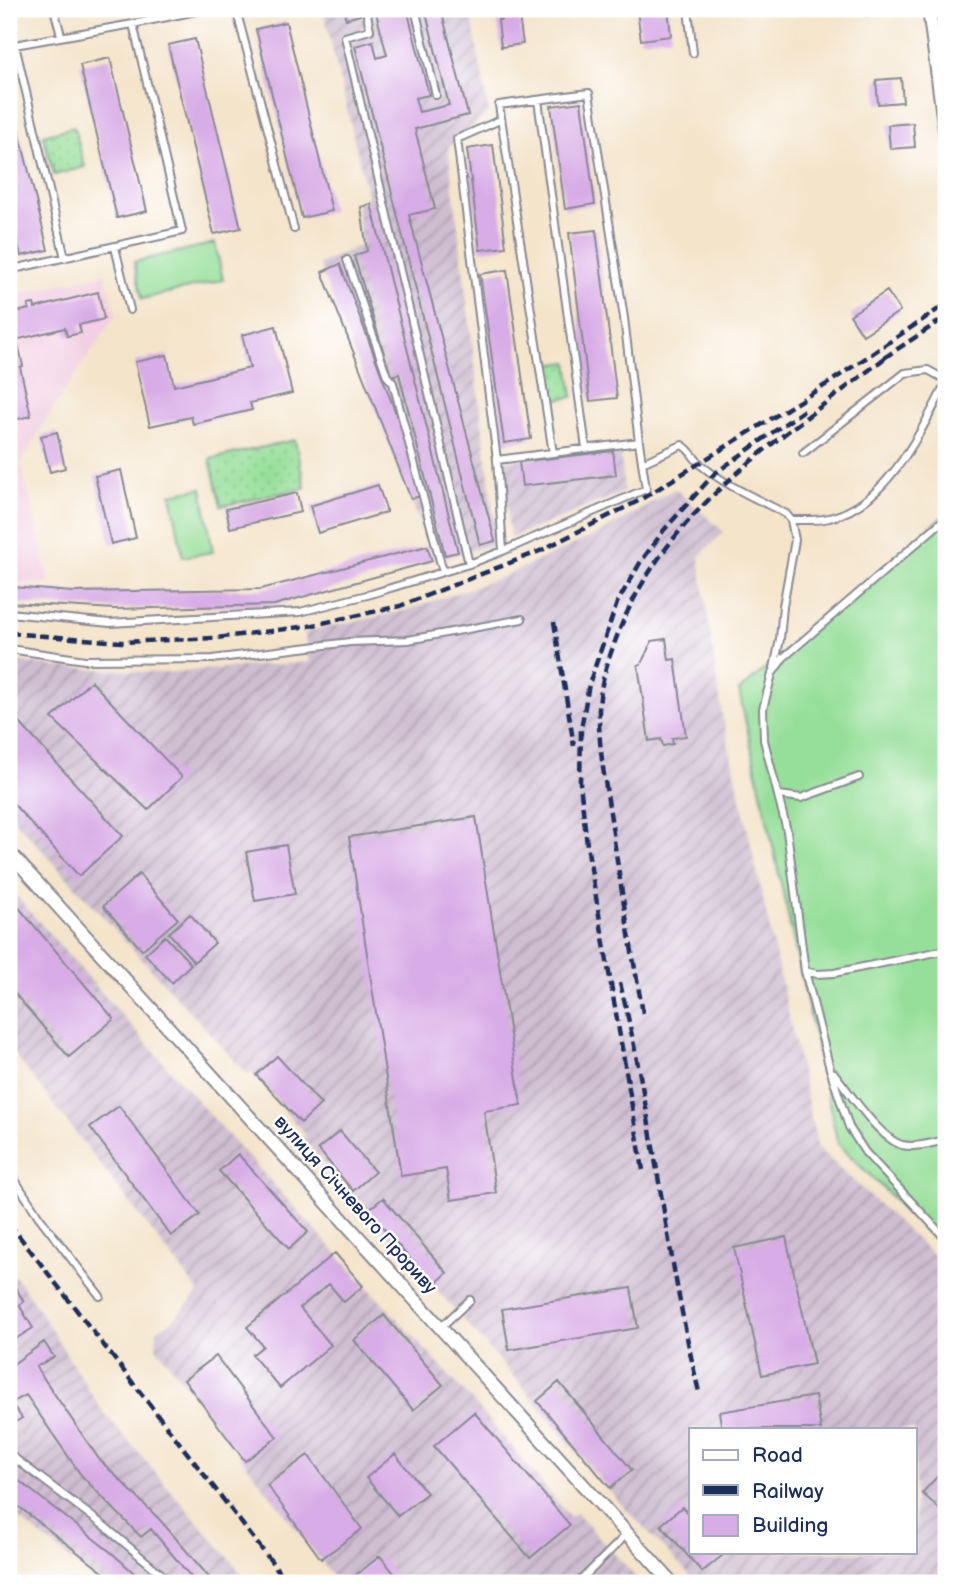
<svg xmlns="http://www.w3.org/2000/svg" width="955" height="1592" font-family="'Balsamiq Sans',sans-serif">
	<style>
		.built { fill: #f2cfe2 }
		.industrial { fill: url(#industrial-furrows); fill-rule: evenodd }
		.grass { fill: url(#grass-dots); stroke: #58877c; stroke-width: 2 }
		.garden { fill: #96df99; stroke: #58877c; stroke-width: 2 }
		.building { fill: #d8ace6 }
		.lines { fill: none; stroke-linecap: round; stroke-linejoin: round }
		.service-casing { stroke: #888a94; stroke-width: 10 }
		.minor-casing { stroke: #888a94; stroke-width: 16 }
		.service { stroke: #fff; stroke-width: 6 }
		.minor { stroke: #fff; stroke-width: 12 }
		.rail { stroke: #1b2f5e; stroke-width: 4.5; stroke-dasharray: 10 5; stroke-linecap: butt }
		.labels { text-anchor: middle; dominant-baseline: central; stroke-width: 5; stroke-linejoin: round; paint-order: stroke }
		.street-label { font-size: 19px; fill: #1b2f5e; stroke: #fff }
	</style>
	<defs>
		<pattern id="industrial-furrows" width="10" height="10" patternUnits="userSpaceOnUse" patternTransform="scale(1.75)"><rect width="10" height="10" fill="#cfbdd0"/><path d="M-1 1l2-2M0 10L10 0M9 11l2-2" fill="none" stroke="#a79aac"/></pattern>
		<pattern id="grass-dots" width="8" height="8" patternUnits="userSpaceOnUse" patternTransform="scale(1.75)"><rect width="8" height="8" fill="#96df99"/><path d="M2 2h.1M6 6h.1" fill="none" stroke="#81c086" stroke-width="1.8" stroke-linecap="round"/></pattern>
	</defs>
	<rect width="100%" height="100%" fill="#fff"/>
	<filter id="ink" filterUnits="userSpaceOnUse"><feTurbulence type="fractalNoise" baseFrequency=".0143" numOctaves="2"/><feDisplacementMap in="SourceGraphic" scale="14" xChannelSelector="R" yChannelSelector="G"/><feConvolveMatrix kernelMatrix="1 2 1 2 8 2 1 2 1" color-interpolation-filters="sRGB"/></filter>
	<filter id="wash" filterUnits="userSpaceOnUse"><feTurbulence type="fractalNoise" baseFrequency=".00686" numOctaves="4" result="noise"/><feDisplacementMap in="SourceGraphic" scale="28" xChannelSelector="R" yChannelSelector="G"/><feGaussianBlur stdDeviation="1.57" result="paint"/><feColorMatrix in="noise" values="0 0 0 0 0 0 0 0 0 0 0 0 0 0 0 0 0 1.4 0 .05"/><feComposite in="paint" operator="in"/></filter>
	<g filter="url(#wash)">
		<rect width="100%" height="100%" fill="#f4e4ca"/>
		<path class="built" d="M105,274L116,315L51,411L21,464L50,584L9,582V296Z"/>
		<path class="industrial" d="M323,9H470L489,112L448,147L497,543L435,561L319,264L361,245L357,203L368,197Z
			M620,448L624,492L510,538L503,461Z
			M675,489L724,532L699,556L722,713L818,1148L946,1267V1583H697L618,1501L522,1386L303,1139L305,1134L251,1072L247,1074L9,814V661L59,667L160,673L310,662L304,632L405,611L502,577L602,532ZM691,1429H915V1552H691Z
			M9,888L218,1124L477,1406L570,1517L577,1513L641,1583H338L156,1347L157,1330L171,1322L199,1292L9,1047Z
			M9,1268L33,1301L101,1409L250,1583H101L9,1511Z"/>
		<path class="grass" d="M74,127L85,167L54,175L43,135Z
			M568,362L573,397L552,400L547,365Z
			M295,440L305,488L221,506L210,459Z"/>
		<path class="garden" d="M215,243L223,280L142,299L134,262Z
			M202,488L213,552L183,557L171,494Z
			M946,514V1250L838,1144L739,691Z"/>
		<g id="blocks">
			<path class="building" d="M343,9H358L360,15L346,19Z
				M375,9H407L429,95L415,98L419,112L449,105L425,9H441L468,115L415,129L435,209L409,215L495,541L480,545L355,46L373,41L377,58L387,55Z
				M500,9H518L523,44L501,47L498,20H501Z
				M668,9L671,36L641,40L637,11Z
				M865,9H890L891,14L865,16Z
				M286,22L332,211L302,218L256,29Z
				M195,39L241,228L214,234L168,45Z
				M110,58L147,211L117,218L80,65Z
				M901,78L903,102L878,104L876,80Z
				M9,90L48,250L21,256L9,206Z
				M581,102L595,204L565,209L551,106Z
				M913,123L915,147L890,149L888,125Z
				M493,145L506,247L480,250L467,149Z
				M371,204L458,552L445,555L399,374L391,376L354,256L367,251L361,207Z
				M596,230L617,398L590,401L569,233Z
				M340,264L402,430L420,496L411,499L322,272Z
				M507,270L531,439L504,443L480,274Z
				M887,291L900,311L863,335L850,315Z
				M98,292L104,319L79,325L81,333L67,336L65,328L11,341L9,314L29,309L28,305L34,304L35,308Z
				M276,326L292,393L250,403L252,410L193,424L191,417L150,426L135,362L167,355L174,386L250,368L242,335Z
				M18,344L23,366L20,367L31,416L9,421V346Z
				M57,432L65,468L50,472L41,436Z
				M613,451L616,475L522,486L519,462Z
				M121,470L136,538L111,544L95,476Z
				M378,485L387,512L318,533L310,506Z
				M297,493L301,512L230,528L226,509Z
				M427,546L432,561L274,605L115,609L12,603L13,587L72,592L261,589Z
				M666,639L669,660L675,659L686,736L672,738L673,744L663,746L661,739L649,741L638,665L641,664L652,641Z
				M91,681L182,777L148,810L52,718Z
				M9,711L123,836L79,876L9,799Z
				M476,817L521,1105L484,1111L496,1193L451,1200L446,1169L401,1176L349,837Z
				M286,845L295,894L255,901L246,852Z
				M139,874L178,919L142,950L103,906Z
				M14,902L114,1019L69,1057L9,987V906Z
				M190,914L215,943L194,962L169,933Z
				M165,936L191,964L172,983L145,954Z
				M277,1056L321,1104L301,1123L256,1075Z
				M119,1106L200,1215L171,1236L90,1127Z
				M340,1131L375,1172L353,1191L318,1149Z
				M238,1154L308,1232L289,1249L219,1171Z
				M383,1198L447,1273L433,1286L368,1210Z
				M786,1237L814,1364L762,1375L734,1248Z
				M335,1253L363,1286L344,1302L329,1284L300,1308L331,1345L280,1388L252,1355L263,1346L247,1327Z
				M14,1285L24,1302L19,1305L33,1328L9,1343V1289Z
				M631,1288L638,1328L509,1350L502,1309Z
				M384,1315L443,1385L413,1410L354,1340Z
				M44,1342L54,1357L36,1367L99,1459L160,1520L214,1583H196L151,1529L141,1537L81,1475L26,1395L11,1403L22,1418L9,1426V1367Z
				M216,1356L277,1437L245,1461L184,1380Z
				M559,1382L632,1470L610,1488L537,1401Z
				M815,1396L821,1429H722L719,1412Z
				M474,1412L570,1525L530,1558L434,1446Z
				M395,1454L427,1493L398,1516L366,1478Z
				M308,1455L362,1529L321,1559L267,1485Z
				M946,1467V1515L922,1493Z
				M9,1473L112,1553L145,1583H117L9,1499Z
				M682,1507L691,1517V1552H720L723,1555L702,1572L661,1525Z
				M380,1556L402,1583H346Z"/>
		</g>
	</g>
	<g filter="url(#ink)">
		<use href="#blocks" fill-opacity="0" stroke="#888a94" stroke-width="2"/>
		<g class="lines">
			<g class="service-casing">
				<path id="service" d="M54,9L61,35
					M236,9L294,229
					M366,9L370,30L345,37L469,564
					M415,9L436,95
					M688,9L693,53
					M15,45L65,258
					M9,46L133,24L206,9
					M538,100L586,448
					M115,247L130,310
					M347,260L387,376L393,383L443,572
					M9,270L182,231L133,24
					M553,453L499,105L589,93L624,318L639,442
					M803,453L905,373L928,370L946,380
					M497,460L457,139L500,120
					M642,463L682,445C691,450 694,459 701,465C726,486 758,499 786,514L791,520L795,540L783,606L780,639L774,668
					M946,518L783,658L772,674L763,709L764,740L787,831L805,971L830,1069L849,1127L865,1152L946,1239
					M791,520C803,520 817,521 829,518C887,505 921,431 946,383
					M9,613L110,623L300,612L371,594L469,564L503,551L646,489L639,442L497,460L503,551
					M9,649L85,660L212,659L350,642L408,640L522,619
					M779,795L801,798L859,777
					M805,971L817,974L834,973L946,950
					M834,1073C849,1092 880,1139 902,1145C916,1148 932,1143 946,1140
					M9,1171L39,1217L100,1296
					M441,1327L470,1300
					M9,1454L103,1525L172,1583
					M578,1583L627,1534"/>
			</g>
			<g class="minor-casing">
				<path id="minor" d="M929,9L946,139
					M9,852L672,1583"/>
			</g>
			<use href="#service" class="service"/>
			<use href="#minor" class="minor"/>
			<path class="rail" d="M884,358L946,317
				M554,622L574,746
				M9,633L121,642L216,638L309,626L400,606L540,551L640,500L827,384L946,304
				M620,983C653,1118 667,1257 699,1392
				M643,1013C631,948 620,884 611,819C606,786 599,751 599,718C598,688 608,659 619,631C670,504 783,438 886,357
				M643,1170L587,845L580,783L581,729L589,684L617,603L640,563L664,530L714,474L807,408
				M9,1223L288,1583"/>
		</g>
	</g>
	<g class="labels">
		<g class="street-label">
			<text transform="translate(355 1205) rotate(48)">вулиця Січневого Прориву</text>
		</g>
	</g>
	<rect width="955" height="1592" fill="none" stroke="#fff" stroke-width="35"/>
	<rect x="689" y="1428" width="228" height="126" fill="#ffffff" stroke="#a4acbf" stroke-width="2"/>
	<rect x="703" y="1450" width="35" height="10" fill="#ffffff" stroke="#a4acbf" stroke-width="2"/>
	<text x="752" y="1462" font-size="21" fill="#1b2f5e">Road</text>
	<rect x="703" y="1485" width="35" height="10" fill="#1b2f5e" stroke="#a4acbf" stroke-width="2"/>
	<text x="752" y="1498" font-size="21" fill="#1b2f5e">Railway</text>
	<rect x="703" y="1515" width="35" height="21" fill="#d8ace6" stroke="#a4acbf" stroke-width="2"/>
	<text x="752" y="1532" font-size="21" fill="#1b2f5e">Building</text>
</svg>
